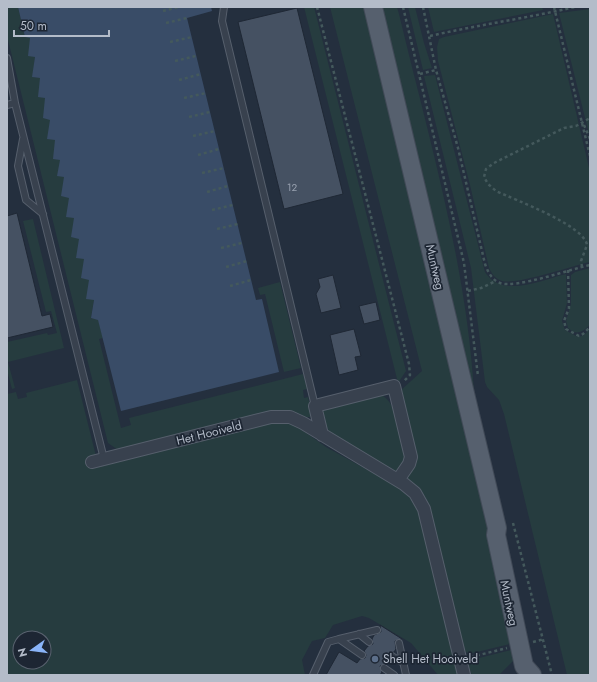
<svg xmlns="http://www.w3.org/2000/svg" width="597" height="682" font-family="Jost,sans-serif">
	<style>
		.green { fill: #263c3f; fill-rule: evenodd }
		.water { fill: #394c67 }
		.building { fill: #455162; stroke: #1f2835 }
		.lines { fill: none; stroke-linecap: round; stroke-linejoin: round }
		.service-casing { stroke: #565f6c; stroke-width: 8 }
		.minor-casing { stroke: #565f6c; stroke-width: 14 }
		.primary-casing { stroke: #414a57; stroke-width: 20 }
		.path { stroke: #44595c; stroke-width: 2.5; stroke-dasharray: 3 3; stroke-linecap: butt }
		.service { stroke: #38414e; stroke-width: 6 }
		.minor { stroke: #38414e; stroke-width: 12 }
		.primary { stroke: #56606e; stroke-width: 18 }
		.service-dot { fill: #5c6f8a; stroke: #1d2633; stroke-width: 1.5 }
		.labels { text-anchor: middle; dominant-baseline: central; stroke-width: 3.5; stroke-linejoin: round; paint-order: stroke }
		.number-label { font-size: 10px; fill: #98a1af }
		.street-label { font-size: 12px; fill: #b4bcc9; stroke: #1d2633 }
		.poi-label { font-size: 12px; fill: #b4bcc9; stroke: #1d2633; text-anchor: start }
	</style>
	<rect width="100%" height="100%" fill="#242f3e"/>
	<path class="green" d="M7,7H18L25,36L30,37L35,57L33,77L40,78L94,300L91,318L98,319L103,338L99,339L121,428L131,425L129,418L303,374L307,389L303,390L304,398L308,397L312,414L310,417H305L290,411L276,410L118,450L108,443L7,36Z
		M304,7H314L403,359L406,371L398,383Z
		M330,7H365L444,339L514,643L469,654L464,651L427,501L418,488L407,478L416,461V456L400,391L422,371Z
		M382,7H397L399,14C429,139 466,263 474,391Z
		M408,7H415L424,43L432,68L423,70Z
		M428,7H542L543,10L434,32Z
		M590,9V138L559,13Z
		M553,14L590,172V262C572,266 517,285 502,281C495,279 492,274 489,268L470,185L438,61L437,47L439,39L444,37Z
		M435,75L485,272C502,299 541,280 566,274L567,303L562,321L565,330L578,337L584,335L590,329V675H567L504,414L499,400L487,387L485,382L471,268L424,76Z
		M33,219L64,348L8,362L15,388L12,389L7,370V342L47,333L48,335L57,333L51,311L46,312L23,221Z
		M590,268V325C582,332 577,336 568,328L566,321L571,304V275L575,272Z
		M280,282L301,368L284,372L265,294L260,295L258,288Z
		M77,380L96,456L276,422H285L295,425L326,447L402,489L408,493L418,509L460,675H438L411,643L369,618L362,616L333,625L325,638L312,641L302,660L305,675H7V394L16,392L18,399L27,397L26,393ZM20,638H44V662H20Z
		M380,395C397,398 402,443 406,458L397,472L331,434L326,426L322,410Z
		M515,649L513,661L499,675H472L467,664L471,660Z"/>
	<path class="water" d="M18,7H211L212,11L187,18L256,300L262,299L279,372L121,411L98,320L91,318L94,300L86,299L89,280L81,278L84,259L76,258L79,239L71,237L74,218L66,217L69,198L61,196L64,177L57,176L60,160L53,159L55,140L47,139L50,120L43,118L45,98L38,97L40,78L32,77L35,57L28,56L30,38L25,37Z"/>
	<path class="building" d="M297,8L343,194L284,209L238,22Z
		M17,213L42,316L50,314L53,327L7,338V216Z
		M333,275L341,308L321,313L316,294L320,287L318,279Z
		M376,302L380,320L364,324L359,306Z
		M354,329L361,356L355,357L358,370L339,375L330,335Z
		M380,625L402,639L395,641L396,649L394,652L388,654L389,659L386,664L380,666L382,672L380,675H326L339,652L357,663L360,659L365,658L366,655L364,651L368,646L373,644L372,639L374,635L381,632Z"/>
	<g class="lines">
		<g class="service-casing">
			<path id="service" d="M224,7L222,21L315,406
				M7,58L15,103L104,459
				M7,105L15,103
				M23,139L18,166L26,200L43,214
				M359,634L369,642
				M339,639L377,630
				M399,643L406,675
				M392,656L403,663
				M384,668L394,675
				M313,675L328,642L339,639L362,655"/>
		</g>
		<g class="minor-casing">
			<path id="minor" d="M322,435L315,406L394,386L411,457L409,464L398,480
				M92,462L271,417H290L303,423L404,484L415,493L424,509L464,675"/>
		</g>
		<g class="primary-casing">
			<path id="primary" d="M373,7L497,528L496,535L524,666L532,675"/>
		</g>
		<path class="path" d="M317,7L409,364L410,375L403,382
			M403,7L464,263L478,376
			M423,7L436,70L458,148L485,264C488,272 492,280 500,283C515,289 571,269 590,265
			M554,7L590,156
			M163,11L179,7
			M166,23L187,18
			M430,36C478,25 527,18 575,7
			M170,42L192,37
			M175,61L196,56
			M420,74L436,70
			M179,80L201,74
			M184,98L206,93
			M189,117L210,112
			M584,125L590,139
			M193,136L215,131
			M198,155L219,149
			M202,173L224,168
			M207,192L228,186
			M212,210L233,205
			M217,229L238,224
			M221,248L242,243
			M226,267L247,261
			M582,267L581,261L587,245C584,225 515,200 496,191L488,184L484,177L486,169L494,163L564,128L576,126L590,118
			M568,270L569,308L564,321L566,329L579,336L583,334L590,327
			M230,286L251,280
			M468,291L481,288L496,281
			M513,523L552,675
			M533,642L544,639
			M471,657L507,648"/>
		<use href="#service" class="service"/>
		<use href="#minor" class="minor"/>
		<use href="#primary" class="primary"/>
	</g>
	<circle class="service-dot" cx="375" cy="659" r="4"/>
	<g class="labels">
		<g class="number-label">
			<text x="292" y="187">12</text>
		</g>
		<g class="street-label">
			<text transform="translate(435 267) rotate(77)">Muntweg</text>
			<text transform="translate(209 433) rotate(-14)">Het Hooiveld</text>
			<text transform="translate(509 603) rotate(78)">Muntweg</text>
		</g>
		<g class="poi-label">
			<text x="383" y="659">Shell Het Hooiveld</text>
		</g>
	</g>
	<rect width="597" height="682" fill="none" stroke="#b4bcc9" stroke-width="16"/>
	<g transform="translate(32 650) rotate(256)"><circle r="19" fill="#1d2633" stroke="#59626f"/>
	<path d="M0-3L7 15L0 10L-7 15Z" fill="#8ab4f8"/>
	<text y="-6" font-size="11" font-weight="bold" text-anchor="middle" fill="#b4bcc9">N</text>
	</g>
	<path d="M14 30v6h95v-6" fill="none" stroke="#b4bcc9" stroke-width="2"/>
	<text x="20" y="30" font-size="12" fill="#b4bcc9" stroke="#1d2633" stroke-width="3" paint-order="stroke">50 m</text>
</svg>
